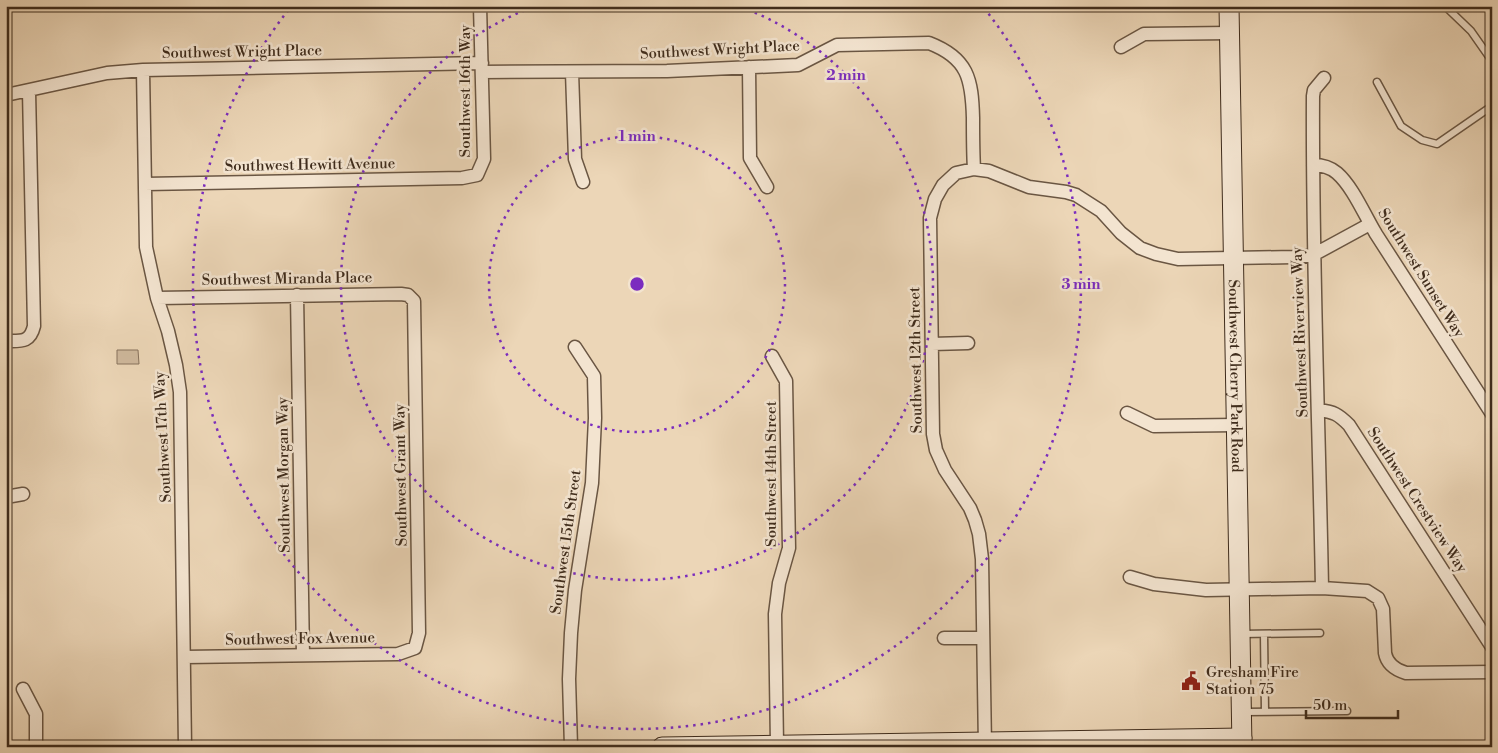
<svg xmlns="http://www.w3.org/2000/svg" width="1498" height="753" font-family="'Libre Bodoni',serif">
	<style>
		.green { fill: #cfb99d; stroke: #87725c }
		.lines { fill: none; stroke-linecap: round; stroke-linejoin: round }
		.lane-casing { stroke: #6a5643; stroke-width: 9 }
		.street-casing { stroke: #6a5643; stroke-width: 15 }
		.secondary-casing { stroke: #3f2c1c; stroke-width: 21 }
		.lane { stroke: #f3e4d0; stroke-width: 6 }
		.street { stroke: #f3e4d0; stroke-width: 12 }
		.secondary { stroke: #f3e4d0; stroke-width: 19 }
		.ring { fill: none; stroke: #7b2cbf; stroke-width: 2.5; stroke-dasharray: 2.5 5 }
		.labels { text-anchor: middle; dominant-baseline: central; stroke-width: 5; stroke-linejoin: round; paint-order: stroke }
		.street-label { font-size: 15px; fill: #3f2c1c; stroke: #f3e4d0 }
		.poi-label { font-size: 15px; fill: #3f2c1c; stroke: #f3e4d0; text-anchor: start }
		.centre { fill: #7b2cbf; stroke: #f3e4d0; stroke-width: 2.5 }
		.ring-label { font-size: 15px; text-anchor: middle; font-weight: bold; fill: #7b2cbf; stroke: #f3e4d0; stroke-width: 5; stroke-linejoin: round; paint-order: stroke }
	</style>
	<rect width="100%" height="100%" fill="#ecd6b7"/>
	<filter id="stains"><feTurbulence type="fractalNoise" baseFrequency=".004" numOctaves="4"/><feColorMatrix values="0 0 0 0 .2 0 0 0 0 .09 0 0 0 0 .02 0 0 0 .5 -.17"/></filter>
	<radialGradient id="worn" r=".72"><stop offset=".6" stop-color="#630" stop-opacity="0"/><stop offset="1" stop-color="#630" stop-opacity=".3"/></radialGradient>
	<path class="green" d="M117,350H138L139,364H117Z"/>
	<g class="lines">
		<g class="lane-casing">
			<path id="lane" d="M1445,6L1471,31L1492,61
				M1377,82L1401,126L1422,140L1437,144L1492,106
				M1241,634L1320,633
				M1264,634L1265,712
				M1243,712L1347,711"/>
		</g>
		<g class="street-casing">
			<path id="street" d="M1121,47L1144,34L1230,33
				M749,67L750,158L767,187
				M143,70L146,247L157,298L168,331L176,365L180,392L185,747
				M482,72L667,71L798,65L837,45L929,43C968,58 972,79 973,118C973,135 973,152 974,169
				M572,72L575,159L583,182
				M6,95L107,73L143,70L482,63
				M1313,165C1322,165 1330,167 1337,173C1353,187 1365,216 1376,234C1415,294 1453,354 1492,414
				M145,184L462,178L477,175L484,159L480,6
				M297,295L303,655
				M157,298L401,294L408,295L414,301L419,633L415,648L398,654L185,657
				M6,341C21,341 30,343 34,326L29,91
				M932,344L968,343
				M772,356L786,381L789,548L779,583L775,614L777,745
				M1319,410C1334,412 1338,414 1349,425L1492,647
				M1127,413L1154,426L1236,425
				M6,497L23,494
				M1130,577L1154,584L1206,590L1322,588L1367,591L1378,598L1383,609L1385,653C1387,664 1396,670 1406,673L1492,672
				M1322,588C1319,424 1312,260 1313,96L1314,90L1324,78
				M944,638H983
				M23,689L36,714V747
				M571,747L569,679L571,633L575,590L592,483L595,418L594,376L575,347
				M985,747L982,559L979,534L975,520L970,508L945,470L936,450L933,434L930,218L935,199L943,185L956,173L974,169L989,171L1029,187L1066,192L1076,195L1101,211L1121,233L1140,248L1156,254L1178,259L1293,257L1313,255L1370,224"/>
		</g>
		<g class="secondary-casing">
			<g id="secondary">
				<path id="s1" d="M1229,6L1242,747"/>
				<path d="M662,747L1242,738"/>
			</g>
		</g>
		<use href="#lane" class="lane"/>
		<use href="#street" class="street"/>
		<use href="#secondary" class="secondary"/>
	</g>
	<g class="ring">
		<circle cx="637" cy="284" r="148"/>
		<path d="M741 7A296 296 0 1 1 533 7"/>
		<path d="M984 8A444 444 0 1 1 290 8"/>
	</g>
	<defs>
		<g id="civic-bare" transform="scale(1.5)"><path d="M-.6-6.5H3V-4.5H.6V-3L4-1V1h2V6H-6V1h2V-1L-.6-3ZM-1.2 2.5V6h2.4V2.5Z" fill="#8f2418" stroke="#f3e4d0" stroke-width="2.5" paint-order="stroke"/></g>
	</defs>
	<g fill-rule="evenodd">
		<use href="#civic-bare" x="1191" y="681"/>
	</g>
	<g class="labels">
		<g class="street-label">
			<text transform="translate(720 50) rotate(-3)">Southwest Wright Place</text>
			<text transform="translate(242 52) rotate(-1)">Southwest Wright Place</text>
			<text transform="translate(465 91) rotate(-90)">Southwest 16th Way</text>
			<text transform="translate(310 165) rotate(-1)">Southwest Hewitt Avenue</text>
			<text transform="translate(1421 273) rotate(58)">Southwest Sunset Way</text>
			<text transform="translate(287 279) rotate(-1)">Southwest Miranda Place</text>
			<text transform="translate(1300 332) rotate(-92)">Southwest Riverview Way</text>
			<text transform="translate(916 360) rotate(-91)">Southwest 12th Street</text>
			<text stroke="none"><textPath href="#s1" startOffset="370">Southwest Cherry Park Road</textPath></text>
			<text transform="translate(163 437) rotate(-93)">Southwest 17th Way</text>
			<text transform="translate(771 474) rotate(-90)">Southwest 14th Street</text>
			<text transform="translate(284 475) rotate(-91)">Southwest Morgan Way</text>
			<text transform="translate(401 475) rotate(-91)">Southwest Grant Way</text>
			<text transform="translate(1417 500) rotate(57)">Southwest Crestview Way</text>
			<text transform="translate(566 542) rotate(-82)">Southwest 15th Street</text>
			<text transform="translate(300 639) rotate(-1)">Southwest Fox Avenue</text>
		</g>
		<g class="poi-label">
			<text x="1206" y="672">Gresham Fire<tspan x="1206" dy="17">Station 75</tspan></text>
		</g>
	</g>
	<circle cx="637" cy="284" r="8" class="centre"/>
	<g class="ring-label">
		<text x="846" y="80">2 min</text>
		<text x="637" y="141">1 min</text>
		<text x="1081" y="289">3 min</text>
	</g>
	<rect width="1498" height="753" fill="none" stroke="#ecd6b7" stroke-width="25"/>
	<rect x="8" y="8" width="1483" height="738" fill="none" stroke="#3f2c1c" stroke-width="2.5"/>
	<rect x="12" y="12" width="1473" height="728" fill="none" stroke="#3f2c1c"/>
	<path d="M1306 710v8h92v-8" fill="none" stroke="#3f2c1c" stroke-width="2.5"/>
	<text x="1313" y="710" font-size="15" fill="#3f2c1c" stroke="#f3e4d0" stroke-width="4" paint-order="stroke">50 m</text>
	<rect width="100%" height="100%" filter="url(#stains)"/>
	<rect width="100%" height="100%" fill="url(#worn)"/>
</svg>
